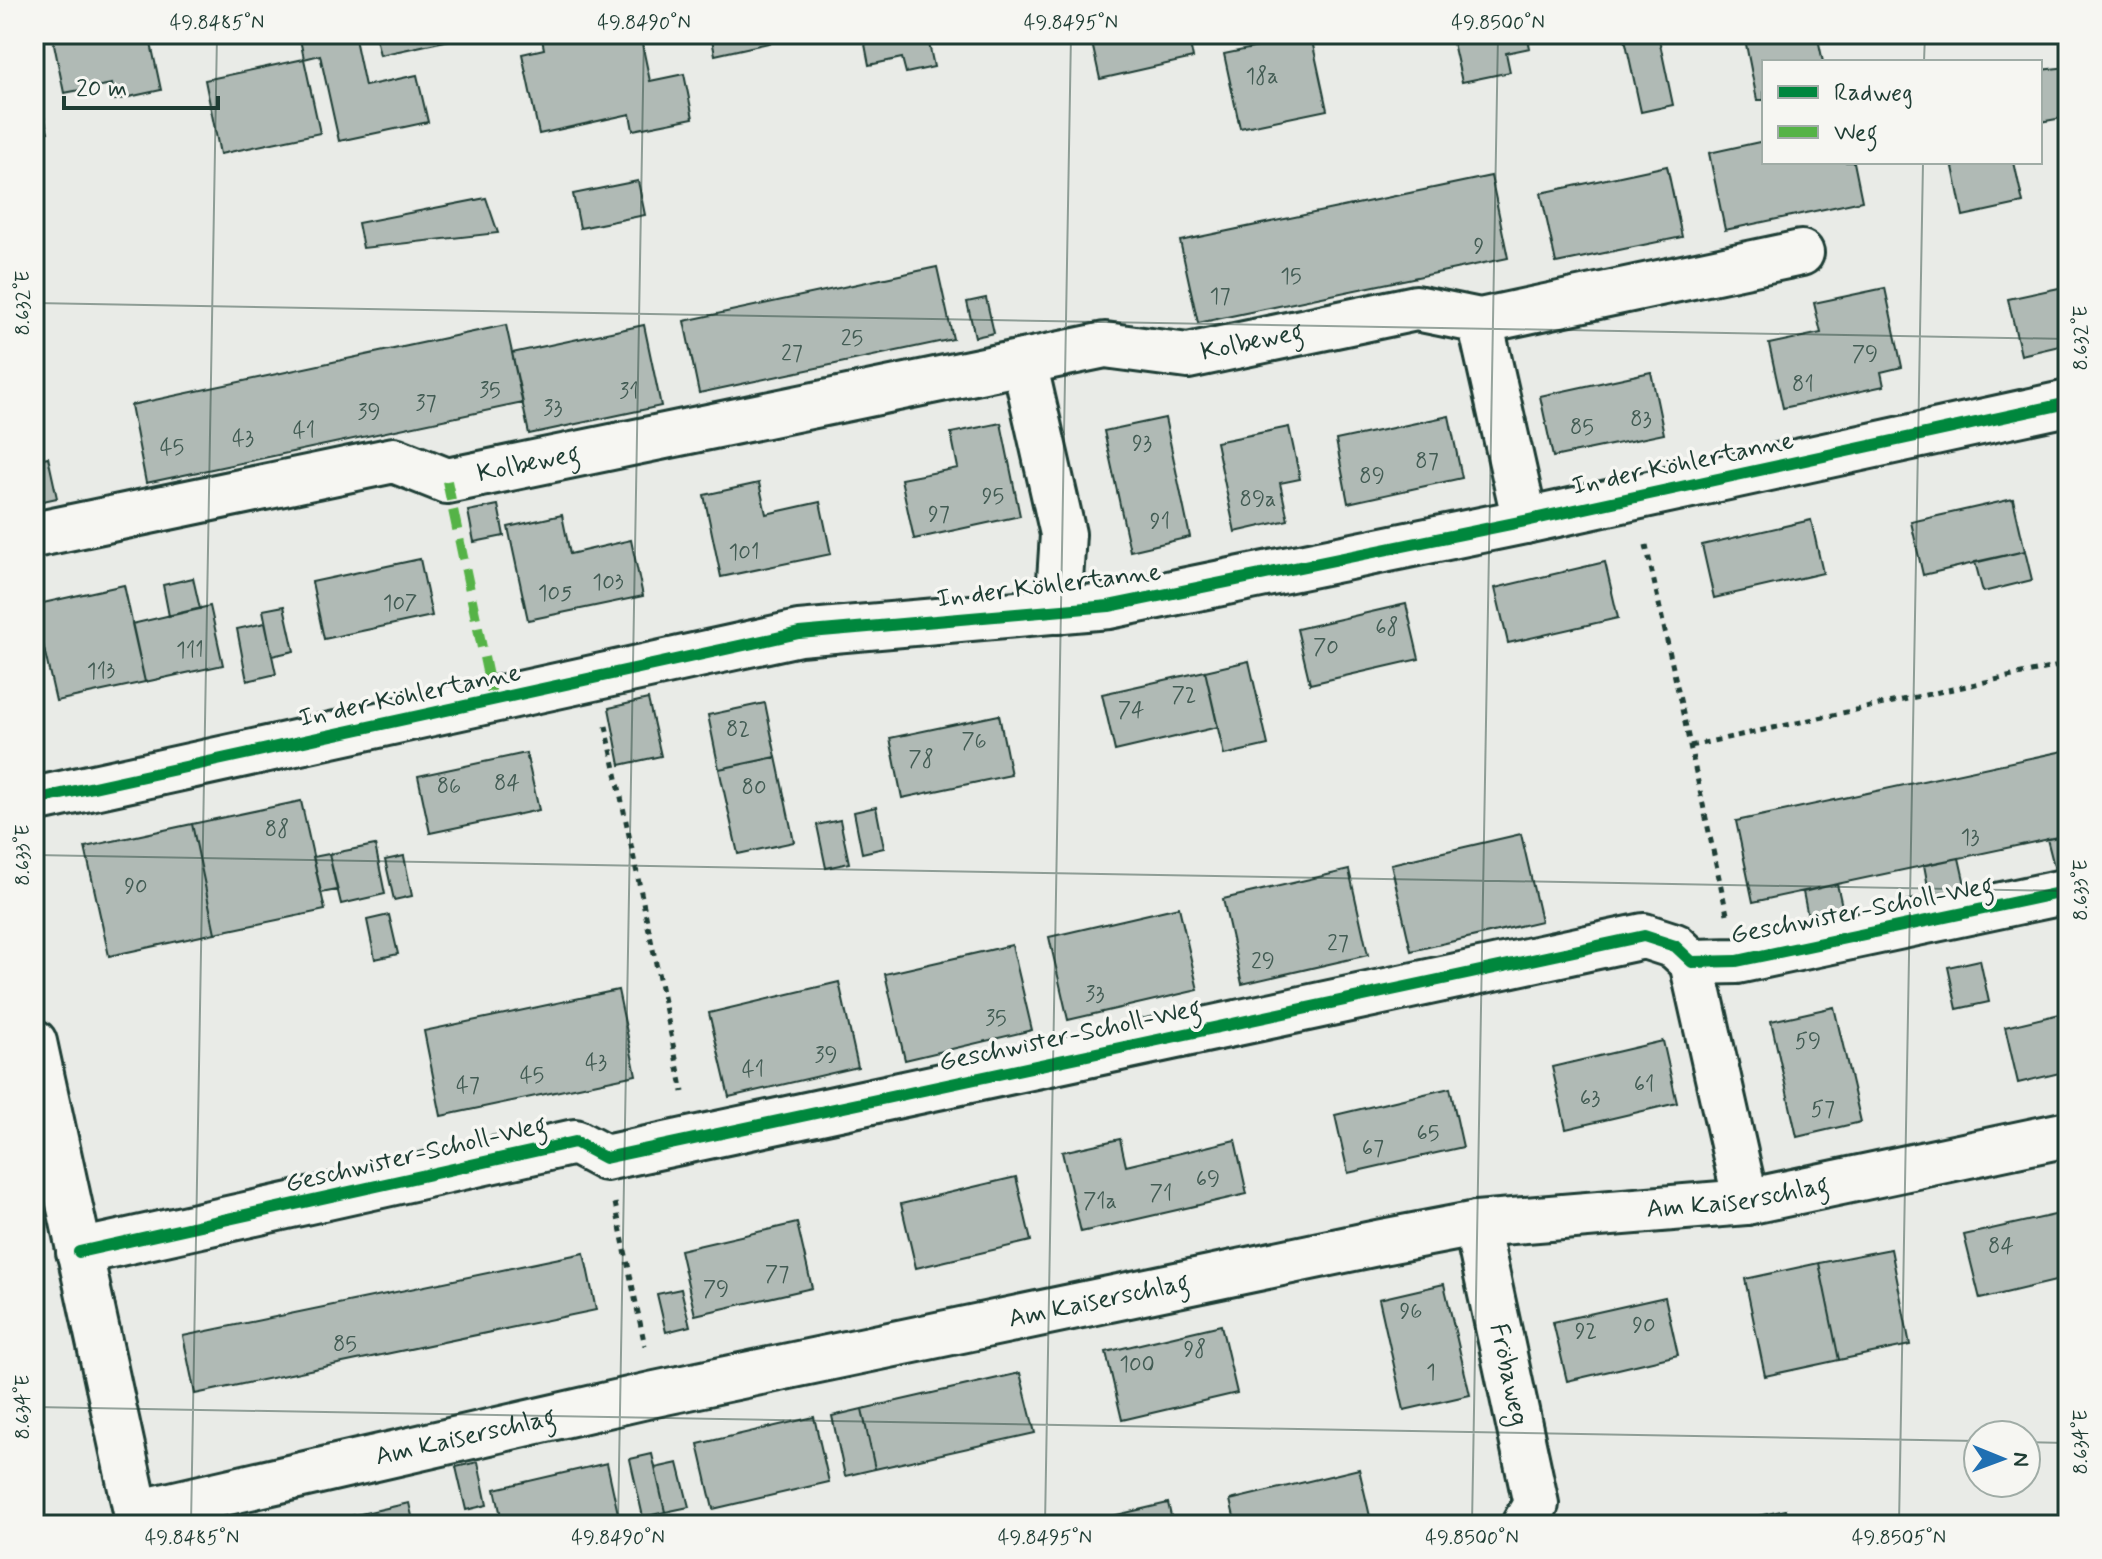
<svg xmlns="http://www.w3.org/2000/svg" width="2102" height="1559" font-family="Mynerve,sans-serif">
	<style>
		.building { fill: #b0bab5; stroke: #1f3d34; stroke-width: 2 }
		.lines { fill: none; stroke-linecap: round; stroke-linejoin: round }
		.minor-casing { stroke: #1f3d34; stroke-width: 50 }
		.path { stroke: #1f3d34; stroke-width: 5; stroke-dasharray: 6 6; stroke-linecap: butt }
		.minor { stroke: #f6f6f2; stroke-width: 44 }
		.quiet { stroke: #55b346; stroke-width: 10; stroke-dasharray: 20 10; stroke-linecap: butt }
		.cycleway-casing { stroke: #f6f6f2; stroke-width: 17 }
		.cycleway { stroke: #00873e; stroke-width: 12 }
		.ticks { fill: none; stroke: #1f3d34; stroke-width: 2; stroke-opacity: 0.45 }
		.labels { text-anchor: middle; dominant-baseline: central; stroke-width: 7; stroke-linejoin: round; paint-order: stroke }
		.number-label { font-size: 22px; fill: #435c54 }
		.street-label { font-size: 26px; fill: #1f3d34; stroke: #f6f6f2 }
		.neatline { fill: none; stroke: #1f3d34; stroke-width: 3 }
		.ticks-label { font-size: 20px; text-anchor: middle; fill: #1f3d34 }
	</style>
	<rect width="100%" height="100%" fill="#e9ebe7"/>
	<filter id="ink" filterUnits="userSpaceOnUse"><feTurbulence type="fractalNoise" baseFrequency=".0125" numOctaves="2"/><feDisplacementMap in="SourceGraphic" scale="16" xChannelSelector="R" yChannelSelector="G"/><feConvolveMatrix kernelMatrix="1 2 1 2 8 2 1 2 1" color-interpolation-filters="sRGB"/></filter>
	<g filter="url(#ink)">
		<path class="building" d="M52,34H149L161,90L115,100L112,84L64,93Z
			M299,34H354L365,86L417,75L428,122L339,141L320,55L304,59Z
			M375,34H458L459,38L380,55Z
			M541,34H640L650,81L684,74L693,118L633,130L630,114L539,134L522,54L544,49Z
			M711,34H809L715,55Z
			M863,34H927L934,67L906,73L902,58L869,65Z
			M1090,34H1188L1193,58L1100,79Z
			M1451,34H1527L1530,48L1506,53L1510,72L1462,82Z
			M1624,34H1658L1673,105L1641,112Z
			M1744,34H1817L1823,62H1764V100H1757Z
			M1311,36L1327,110L1240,128L1224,54Z
			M304,59L320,133L220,154L205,80Z
			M2068,67V117L2040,122V70Z
			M34,87H36L48,132L34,136Z
			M1764,141V162H1854L1862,201L1725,230L1709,153Z
			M1952,162H2014L2023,203L1963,216Z
			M1667,166L1682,237L1556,263L1541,193Z
			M1491,176L1508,258L1198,323L1180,241Z
			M638,181L645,215L580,228L573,194Z
			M486,198L498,233L363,248L358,223Z
			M937,267L953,339L699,393L684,321Z
			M2068,286V344L2021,355L2008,299Z
			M1885,288L1902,367L1881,372L1884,386L1783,408L1769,344L1821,333L1814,303Z
			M986,298L994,333L975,337L967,302Z
			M506,325L523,403L146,483L131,405Z
			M644,325L661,406L529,434L512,353Z
			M1651,372L1664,434L1553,457L1540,396Z
			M1449,416L1462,478L1348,503L1336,440Z
			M1165,418L1190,537L1130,551L1104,431Z
			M1001,423L1020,516L914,539L901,479L958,468L951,433Z
			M1289,427L1300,479L1280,483L1288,520L1235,532L1216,442Z
			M48,457L57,498L34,503V460Z
			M759,483L766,514L820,502L831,554L721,577L704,495Z
			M2013,499L2025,551L1923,575L1911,522Z
			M498,505L504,536L474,542L468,511Z
			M562,515L570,554L631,540L643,596L528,620L508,527Z
			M1811,520L1823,573L1714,598L1702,545Z
			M2025,551L2032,580L1983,592L1975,562Z
			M420,559L432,616L324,639L312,582Z
			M1605,562L1618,618L1508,643L1495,588Z
			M193,578L200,609L169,616L163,585Z
			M124,585L145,682L56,701L34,605Z
			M1406,604L1419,659L1310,684L1297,629Z
			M210,606L223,665L145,682L132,624Z
			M284,606L294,651L272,656L263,610Z
			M265,623L276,674L247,681L237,629Z
			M1249,661L1268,745L1224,755L1205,671Z
			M1205,671L1218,727L1115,751L1102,694Z
			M648,699L661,756L620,765L609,708Z
			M765,703L776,757L719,769L708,715Z
			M999,715L1011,775L902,798L890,738Z
			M2068,750V835L1753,902L1736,821Z
			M526,753L539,810L430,833L418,776Z
			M776,757L794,842L738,854L719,769Z
			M301,801L325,910L215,933L192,824Z
			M876,807L884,848L862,853L854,812Z
			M840,820L849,863L826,868L817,825Z
			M192,824L215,933L109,956L85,847Z
			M1521,834L1541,921L1411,951L1391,864Z
			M2068,835V867L2055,870L2047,839Z
			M375,845L385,894L341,904L329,854Z
			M329,854L337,890L321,893L313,857Z
			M404,856L412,896L394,900L385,860Z
			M1959,858L1966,889L1930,897L1924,865Z
			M1349,870L1368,955L1242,984L1223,899Z
			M1837,884L1844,915L1809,922L1803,892Z
			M1179,907L1198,990L1068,1020L1049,937Z
			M389,915L398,954L375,959L367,920Z
			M1012,945L1032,1030L905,1060L885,974Z
			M1980,960L1989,1002L1957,1009L1948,967Z
			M839,982L858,1067L729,1097L709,1013Z
			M618,990L636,1075L441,1116L424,1031Z
			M1834,1007L1861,1122L1797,1137L1771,1021Z
			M2068,1012V1071L2018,1083L2005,1027Z
			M1663,1041L1677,1103L1566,1129L1552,1067Z
			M1450,1088L1463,1147L1348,1173L1335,1115Z
			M1120,1139L1126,1166L1235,1140L1247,1194L1081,1232L1062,1152Z
			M1016,1177L1031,1241L916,1268L901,1204Z
			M2068,1212V1278L1980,1299L1964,1235Z
			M797,1223L812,1288L695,1315L680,1250Z
			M1891,1249L1910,1345L1839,1360L1819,1263Z
			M584,1253L596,1310L195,1394L183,1336Z
			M1819,1263L1839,1360L1765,1376L1745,1279Z
			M1444,1284L1470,1395L1404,1410L1379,1299Z
			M681,1289L690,1326L666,1332L657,1294Z
			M1665,1297L1678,1355L1567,1381L1553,1322Z
			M1221,1325L1237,1393L1122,1420L1106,1352Z
			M1020,1373L1035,1433L875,1469L862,1409Z
			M862,1409L875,1469L845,1476L832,1416Z
			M814,1417L829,1482L713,1509L698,1444Z
			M652,1454L665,1512L643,1517L630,1459Z
			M478,1462L487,1505L466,1510L456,1467Z
			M607,1463L619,1518L590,1525H503L495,1489Z
			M678,1463L689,1507L665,1512L655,1468Z
			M1359,1469L1372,1525H1236L1230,1500Z
			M409,1503L414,1525H312Z
			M1168,1503L1173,1525H1074Z
			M1786,1510L1789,1525H1716Z
			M2068,1518V1525H2050L2049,1522Z"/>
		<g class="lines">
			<g class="minor-casing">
				<g id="minor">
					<path d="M1480,321L1525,521"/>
					<path d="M1024,362L1063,534L1058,611"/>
					<path id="s1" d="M34,535L394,460L447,481L1105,345L1188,356L1416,308L1480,321L1801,253"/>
					<path d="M34,800L799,633L1109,606L1525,521L2068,403"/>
					<path d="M1692,962L1746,1202"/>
					<path d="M34,1042L139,1525"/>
					<path id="s2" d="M1476,1224L1536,1504L1524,1525"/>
					<path d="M79,1252L575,1142L605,1158L1644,936L1675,946L1692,962L1737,961L2068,891"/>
					<path id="s3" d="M136,1513L655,1394L1382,1242L1476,1224L1746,1202L2068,1134"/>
				</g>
			</g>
			<path class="path" d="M1646,545L1727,914
				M606,726L683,1092
				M1690,746L2068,664
				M615,1203L645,1346"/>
			<use href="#minor" class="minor"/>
			<path class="quiet" d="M447,481L493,700"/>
			<g class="cycleway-casing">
				<path id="cycleway" d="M34,800L799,633L1109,606L1525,521L2068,403
					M79,1252L575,1142L605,1158L1644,936L1675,946L1692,962L1737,961L2068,891"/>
			</g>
			<use href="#cycleway" class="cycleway"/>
		</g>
	</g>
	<path class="ticks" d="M1924,62L1925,34M34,303L2068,339M34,855L2068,891M34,1407L1978,1441M2026,1442L2068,1443M191,1525L217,34M618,1525L644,34M1045,1525L1071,34M1472,1525L1498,34M1899,1525L1923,162"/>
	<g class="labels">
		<g class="number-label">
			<text x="1262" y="77">18a</text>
			<text x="1479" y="247">9</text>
			<text x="1291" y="277">15</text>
			<text x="1220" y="297">17</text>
			<text x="852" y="339">25</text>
			<text x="792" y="354">27</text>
			<text x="1865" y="355">79</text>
			<text x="1803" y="385">81</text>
			<text x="490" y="391">35</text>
			<text x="629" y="392">31</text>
			<text x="426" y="404">37</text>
			<text x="553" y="409">33</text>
			<text x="369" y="413">39</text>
			<text x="1641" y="420">83</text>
			<text x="1582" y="428">85</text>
			<text x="304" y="431">41</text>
			<text x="243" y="439">43</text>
			<text x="1142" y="444">93</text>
			<text x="172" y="448">45</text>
			<text x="1427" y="462">87</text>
			<text x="1372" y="477">89</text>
			<text x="993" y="497">95</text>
			<text x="1258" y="500">89a</text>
			<text x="939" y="515">97</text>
			<text x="1160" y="522">91</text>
			<text x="744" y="553">101</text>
			<text x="608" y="583">103</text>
			<text x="555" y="594">105</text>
			<text x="400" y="604">107</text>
			<text x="1387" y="628">68</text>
			<text x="1326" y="648">70</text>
			<text x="190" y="651">111</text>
			<text x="101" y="672">113</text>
			<text x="1184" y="696">72</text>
			<text x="1131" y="711">74</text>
			<text x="738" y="730">82</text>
			<text x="974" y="742">76</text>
			<text x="921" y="760">78</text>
			<text x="507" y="784">84</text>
			<text x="449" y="787">86</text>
			<text x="754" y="788">80</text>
			<text x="277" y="830">88</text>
			<text x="1970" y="838">13</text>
			<text x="136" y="887">90</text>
			<text x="1338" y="944">27</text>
			<text x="1263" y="962">29</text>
			<text x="1095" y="995">33</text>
			<text x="996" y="1019">35</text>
			<text x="1808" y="1042">59</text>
			<text x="826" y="1056">39</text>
			<text x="596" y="1063">43</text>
			<text x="753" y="1070">41</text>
			<text x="532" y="1076">45</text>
			<text x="1644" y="1085">61</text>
			<text x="468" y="1086">47</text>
			<text x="1590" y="1099">63</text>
			<text x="1823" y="1110">57</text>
			<text x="1428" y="1134">65</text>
			<text x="1373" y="1149">67</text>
			<text x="1208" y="1180">69</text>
			<text x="1161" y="1194">71</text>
			<text x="1100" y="1202">71a</text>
			<text x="2001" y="1247">84</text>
			<text x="777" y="1275">77</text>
			<text x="716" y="1290">79</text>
			<text x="1411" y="1312">96</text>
			<text x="1644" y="1326">90</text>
			<text x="1586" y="1332">92</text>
			<text x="345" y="1345">85</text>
			<text x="1195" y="1350">98</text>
			<text x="1137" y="1365">100</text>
			<text x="1431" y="1373">1</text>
		</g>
		<g class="street-label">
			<text stroke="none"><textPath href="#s1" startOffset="1246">Kolbeweg</textPath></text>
			<text stroke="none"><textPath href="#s1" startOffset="508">Kolbeweg</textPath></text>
			<text transform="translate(1683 464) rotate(-12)">In der Köhlertanne</text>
			<text transform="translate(1049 586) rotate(-7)">In der Köhlertanne</text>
			<text transform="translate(410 696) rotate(-12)">In der Köhlertanne</text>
			<text transform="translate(1862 911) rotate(-11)">Geschwister-Scholl-Weg</text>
			<text transform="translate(1070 1036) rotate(-12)">Geschwister-Scholl-Weg</text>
			<text transform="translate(416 1155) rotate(-13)">Geschwister-Scholl-Weg</text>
			<text stroke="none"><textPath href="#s3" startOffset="1634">Am Kaiserschlag</textPath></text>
			<text stroke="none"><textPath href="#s3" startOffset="986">Am Kaiserschlag</textPath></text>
			<text stroke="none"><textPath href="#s2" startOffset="154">Fröbaweg</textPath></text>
			<text stroke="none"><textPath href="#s3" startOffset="338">Am Kaiserschlag</textPath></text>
		</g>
	</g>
	<rect width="2102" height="1559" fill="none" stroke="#f6f6f2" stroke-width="88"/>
	<rect x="1762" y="60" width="280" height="104" fill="#f6f6f2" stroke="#a0aca6" stroke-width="2"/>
	<rect x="1778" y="86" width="40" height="12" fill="#00873e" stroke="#a0aca6" stroke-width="2"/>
	<text x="1834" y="100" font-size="24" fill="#1f3d34">Radweg</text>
	<rect x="1778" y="126" width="40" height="12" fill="#55b346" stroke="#a0aca6" stroke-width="2"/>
	<text x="1834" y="140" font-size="24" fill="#1f3d34">Weg</text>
	<g transform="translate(2002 1459) rotate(91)"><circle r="38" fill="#f6f6f2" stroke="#a0aca6" stroke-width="2"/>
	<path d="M0-6L14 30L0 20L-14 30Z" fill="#1f6fb2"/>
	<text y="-12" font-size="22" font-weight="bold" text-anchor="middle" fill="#1f3d34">N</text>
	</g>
	<path d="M64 96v12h154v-12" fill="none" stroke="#1f3d34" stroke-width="4"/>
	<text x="76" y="96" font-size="24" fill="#1f3d34" stroke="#f6f6f2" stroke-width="6" paint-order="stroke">20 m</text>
	<rect x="44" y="44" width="2014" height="1471" class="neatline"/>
	<g class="ticks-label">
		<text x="217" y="29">49.8485°N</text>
		<text x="644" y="29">49.8490°N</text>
		<text x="1071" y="29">49.8495°N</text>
		<text x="1498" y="29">49.8500°N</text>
		<text transform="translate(22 303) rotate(-90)" y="7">8.632°E</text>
		<text transform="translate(2080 338) rotate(-90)" y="7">8.632°E</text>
		<text transform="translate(22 855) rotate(-90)" y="7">8.633°E</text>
		<text transform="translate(2080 890) rotate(-90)" y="7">8.633°E</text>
		<text transform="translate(22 1407) rotate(-90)" y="7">8.634°E</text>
		<text transform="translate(2080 1442) rotate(-90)" y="7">8.634°E</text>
		<text x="192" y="1544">49.8485°N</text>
		<text x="618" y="1544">49.8490°N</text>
		<text x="1045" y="1544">49.8495°N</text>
		<text x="1472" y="1544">49.8500°N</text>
		<text x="1899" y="1544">49.8505°N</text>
	</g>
</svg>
